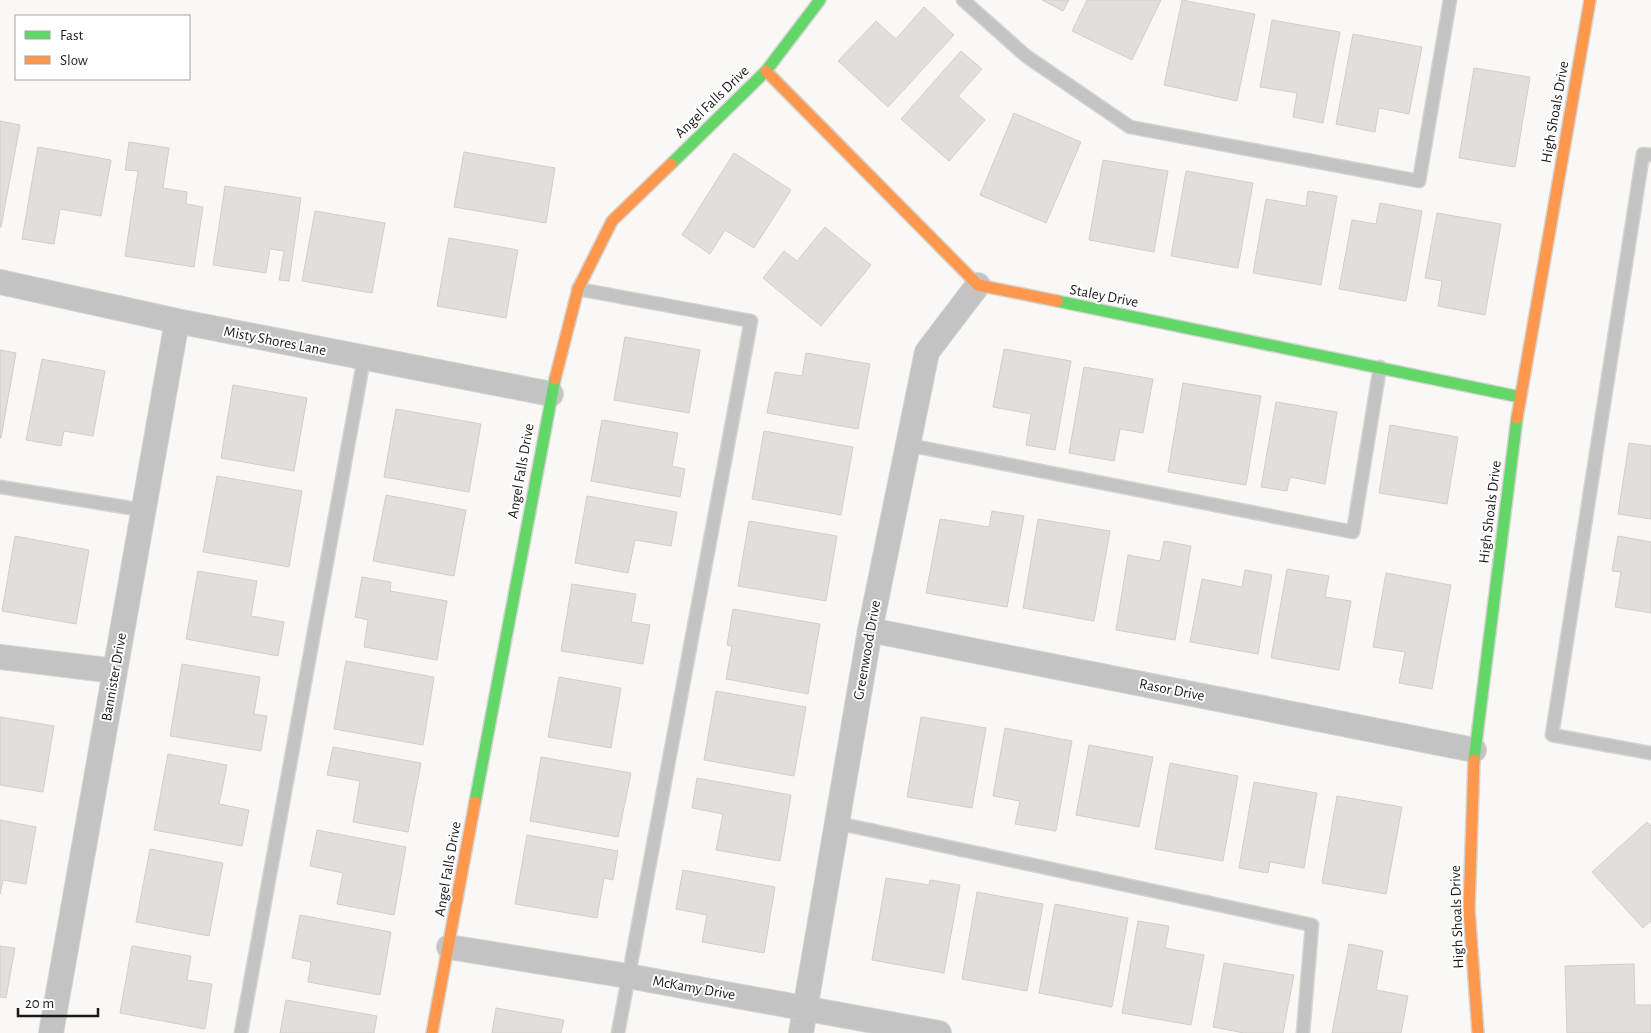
<svg xmlns="http://www.w3.org/2000/svg" width="1651" height="1033" font-family="'Alegreya Sans',sans-serif">
	<style>
		.building { fill: #e0dfdc; stroke: #d0cfcd }
		.lines { fill: none; stroke-linecap: round; stroke-linejoin: round }
		.lane-casing { stroke: #d5d4d3; stroke-width: 15 }
		.street-casing { stroke: #d5d4d3; stroke-width: 26 }
		.fast-casing { stroke: #d5d4d3; stroke-width: 14 }
		.slow-casing { stroke: #d5d4d3; stroke-width: 14 }
		.lane { stroke: #c3c3c4; stroke-width: 12 }
		.street { stroke: #c3c3c4; stroke-width: 24 }
		.fast { stroke: #63d668; stroke-width: 11 }
		.slow { stroke: #ff974d; stroke-width: 11 }
		.labels { text-anchor: middle; dominant-baseline: central; stroke-width: 4; stroke-linejoin: round; paint-order: stroke }
		.street-label { font-size: 15px; fill: #1b1a19; stroke: #fff }
	</style>
	<rect width="100%" height="100%" fill="#faf8f5"/>
	<path class="building" d="M1042,0H1069L1063,11Z
		M1087,0H1161L1132,60L1072,31Z
		M1182,0L1255,14L1237,101L1164,85Z
		M924,7L954,35L888,107L838,61L876,21L896,39Z
		M1272,20L1340,32L1323,123L1293,117L1297,93L1260,87Z
		M1353,34L1422,47L1409,114L1379,108L1375,132L1336,124Z
		M961,51L982,69L958,96L985,120L949,161L901,119Z
		M1474,68L1530,77L1515,167L1459,158Z
		M1014,113L1081,142L1046,223L980,195Z
		M0,121L20,125L1,227H0Z
		M129,142L169,148L163,188L187,192L186,204L203,207L194,267L125,256L138,171L125,170Z
		M38,147L111,160L101,216L60,209L54,244L22,239Z
		M464,152L555,168L546,223L454,207Z
		M734,153L791,190L754,248L725,230L710,254L682,235Z
		M1103,160L1168,171L1154,252L1089,240Z
		M1186,171L1253,183L1238,268L1171,256Z
		M225,186L301,198L289,281L279,280L284,251L270,249L266,273L213,265Z
		M1308,191L1337,196L1321,285L1253,273L1266,199L1306,206Z
		M1380,203L1422,211L1406,301L1339,289L1352,220L1376,224Z
		M315,211L385,223L372,293L302,281Z
		M1437,213L1501,224L1485,315L1438,306L1442,281L1425,278Z
		M825,227L871,265L821,326L763,278L784,251L797,261Z
		M449,238L518,250L506,318L437,306Z
		M625,337L700,350L689,413L614,400Z
		M1004,349L1071,361L1055,450L1026,445L1031,414L993,407Z
		M0,350L16,353L1,438H0Z
		M806,353L870,364L858,429L767,413L775,372L802,376Z
		M42,359L105,371L93,436L64,431L61,446L26,440Z
		M1084,367L1153,379L1143,433L1120,429L1114,461L1069,453Z
		M1183,383L1261,396L1246,485L1168,472Z
		M233,385L307,398L294,471L221,458Z
		M1276,402L1337,412L1325,484L1290,477L1287,491L1261,487Z
		M396,409L481,424L469,492L384,477Z
		M602,420L678,433L672,466L685,469L680,497L591,481Z
		M1390,425L1458,437L1447,504L1379,493Z
		M764,431L853,447L841,515L752,499Z
		M1629,443L1651,446V519L1618,514Z
		M217,476L302,491L289,567L203,552Z
		M386,495L466,510L454,576L373,561Z
		M587,496L677,512L671,546L635,540L628,573L575,563Z
		M992,511L1024,516L1007,607L926,593L940,519L989,527Z
		M1038,519L1110,531L1094,621L1023,608Z
		M749,521L837,536L826,601L738,586Z
		M15,536L89,550L76,624L2,611Z
		M1618,536L1651,542V613L1615,607L1621,572L1612,571Z
		M1164,541L1191,546L1175,640L1116,630L1128,555L1160,561Z
		M1287,569L1329,576L1325,597L1351,601L1339,670L1271,658Z
		M1245,570L1272,575L1258,654L1190,642L1202,579L1242,587Z
		M198,571L257,581L251,616L284,622L278,656L186,639Z
		M1386,573L1451,585L1432,689L1399,683L1405,652L1373,647Z
		M362,577L391,582L390,591L447,601L437,660L364,647L368,620L355,617Z
		M572,584L636,594L631,622L650,625L643,664L561,651Z
		M733,609L820,624L808,694L726,679L732,646L727,645Z
		M346,661L434,677L423,745L334,729Z
		M182,664L260,677L254,714L267,716L261,751L170,736Z
		M559,677L621,688L611,748L548,737Z
		M716,691L806,707L794,776L704,760Z
		M0,717L54,726L43,792L0,785Z
		M921,717L986,728L972,808L907,797Z
		M1005,728L1072,741L1056,831L1015,824L1020,801L993,796Z
		M1089,745L1153,757L1139,827L1076,815Z
		M333,747L421,763L408,832L353,822L360,781L327,775Z
		M168,754L227,765L219,804L249,810L242,846L154,830Z
		M541,757L631,773L618,837L530,821Z
		M1170,763L1238,776L1223,861L1155,849Z
		M697,778L791,795L780,861L716,850L723,814L692,808Z
		M1254,782L1317,793L1304,868L1270,862L1268,873L1239,868Z
		M1337,796L1402,807L1386,894L1322,883Z
		M0,820L36,827L26,884L3,880L0,894Z
		M1647,822L1651,826V921L1643,928L1592,872Z
		M317,830L406,847L394,915L337,904L343,873L310,866Z
		M527,835L618,851L613,880L604,878L597,918L515,904Z
		M150,849L223,863L209,936L136,922Z
		M683,870L775,887L764,953L702,942L707,915L676,909Z
		M886,878L929,885L930,880L960,885L944,973L872,960Z
		M977,892L1043,904L1027,991L962,979Z
		M1055,904L1128,918L1112,1007L1039,993Z
		M300,915L391,932L380,995L308,982L311,962L292,958Z
		M1138,921L1169,926L1165,948L1204,955L1191,1025L1122,1013Z
		M1349,944L1383,951L1376,990L1408,996L1401,1033H1332Z
		M0,946L15,948L6,998L0,997Z
		M132,946L191,956L187,980L212,984L205,1029L120,1013Z
		M1224,963L1294,975L1283,1033H1244L1213,1027Z
		M1634,964L1635,1005H1651V1033H1567L1565,966Z
		M286,1000L377,1016L374,1033H280Z
		M496,1008L564,1020L561,1033H492Z"/>
	<g class="lines">
		<g class="lane-casing">
			<path id="lane" d="M963,0L1026,56L1130,127L1419,181L1450,0
				M1651,155L1643,154L1552,735L1651,753
				M578,289L751,321L618,1033
				M908,445L1353,532L1380,367
				M0,487L143,510
				M837,823L1312,925L1303,1033
				M241,1033L364,358"/>
		</g>
		<g class="street-casing">
			<path id="street" d="M0,282L177,321L551,394
				M870,630L1474,750
				M0,657L115,671
				M449,947L628,976L939,1033
				M51,1033L177,321
				M801,1033L870,630L927,352L978,285"/>
		</g>
		<g class="fast-casing">
			<path id="fast" d="M671,164L766,71L820,0
				M1057,301L1520,397
				M1474,760L1517,418
				M475,802L555,379"/>
		</g>
		<g class="slow-casing">
			<path id="slow" d="M766,71L978,285L1057,301
				M555,379L578,289L612,221L671,164
				M1517,418L1590,0
				M1474,760L1469,909L1478,1033
				M432,1033L475,802"/>
		</g>
		<use href="#lane" class="lane"/>
		<use href="#street" class="street"/>
		<use href="#fast" class="fast"/>
		<use href="#slow" class="slow"/>
	</g>
	<g class="labels">
		<g class="street-label">
			<text transform="translate(712 102) rotate(-44)">Angel Falls Drive</text>
			<text transform="translate(1555 112) rotate(-80)">High Shoals Drive</text>
			<text transform="translate(1104 296) rotate(11)">Staley Drive</text>
			<text transform="translate(275 341) rotate(11)">Misty Shores Lane</text>
			<text transform="translate(521 471) rotate(-80)">Angel Falls Drive</text>
			<text transform="translate(1490 512) rotate(-83)">High Shoals Drive</text>
			<text transform="translate(867 650) rotate(-80)">Greenwood Drive</text>
			<text transform="translate(114 677) rotate(-80)">Bannister Drive</text>
			<text transform="translate(1172 690) rotate(11)">Rasor Drive</text>
			<text transform="translate(448 869) rotate(-80)">Angel Falls Drive</text>
			<text transform="translate(1457 917) rotate(-92)">High Shoals Drive</text>
			<text transform="translate(694 988) rotate(10)">McKamy Drive</text>
		</g>
	</g>
	<rect x="15" y="15" width="175" height="65" fill="#ffffff" stroke="#a4a3a3"/>
	<rect x="25" y="31" width="25" height="8" fill="#63d668" stroke="#a4a3a3"/>
	<text x="60" y="40" font-size="15" fill="#1b1a19">Fast</text>
	<rect x="25" y="56" width="25" height="8" fill="#ff974d" stroke="#a4a3a3"/>
	<text x="60" y="65" font-size="15" fill="#1b1a19">Slow</text>
	<path d="M18 1008v8h80v-8" fill="none" stroke="#1b1a19" stroke-width="2.5"/>
	<text x="25" y="1008" font-size="15" fill="#1b1a19" stroke="#ffffff" stroke-width="4" paint-order="stroke">20 m</text>
</svg>
